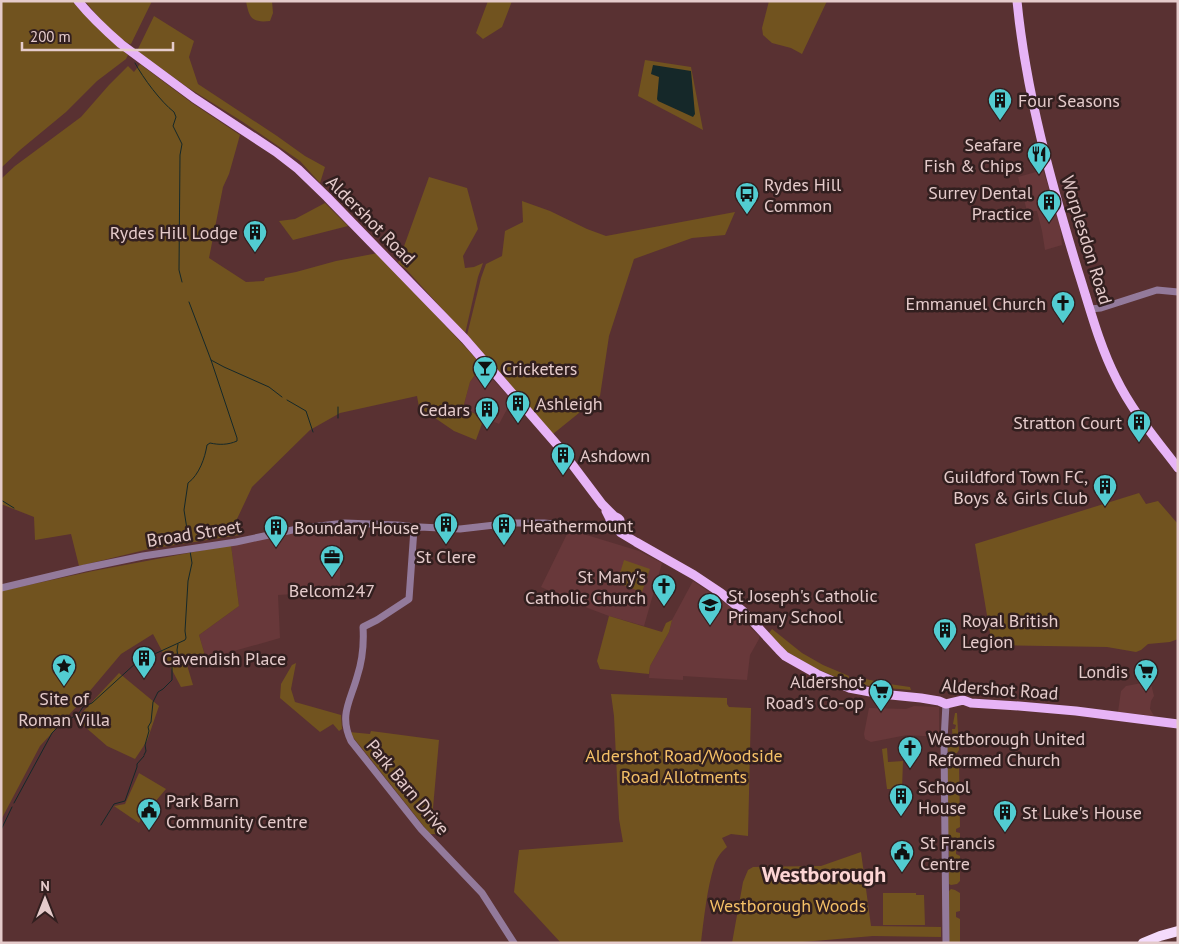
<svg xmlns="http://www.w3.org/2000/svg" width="1179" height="944" font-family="'PT Sans',sans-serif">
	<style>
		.built { fill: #68383a }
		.green { fill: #71531f }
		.water { fill: #152829 }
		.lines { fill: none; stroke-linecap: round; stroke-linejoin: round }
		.stream { stroke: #152829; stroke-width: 1 }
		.minor { stroke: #937a9b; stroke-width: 7 }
		.major { stroke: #e7b4f6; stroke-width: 9 }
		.highway { stroke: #f4dbfb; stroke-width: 10 }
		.labels { text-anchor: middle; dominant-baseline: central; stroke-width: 5; stroke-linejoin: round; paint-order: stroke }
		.poi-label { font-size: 18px; fill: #e5cbcb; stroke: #321f1f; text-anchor: start }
		.street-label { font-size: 18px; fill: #e5cbcb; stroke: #321f1f }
		.park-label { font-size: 18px; fill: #f5c067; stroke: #321f1f }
		.district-label { font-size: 22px; font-weight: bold; fill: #fdd5d4; stroke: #321f1f }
	</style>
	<rect width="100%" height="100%" fill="#593132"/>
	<path class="built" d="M1043,170L1060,225L1062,245L1045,250L1042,231L1037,211H1027L1018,177Z
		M481,367L512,400L499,424L463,408L470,382Z
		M340,528V591L278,595L280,638L206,659L199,635L239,606L231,545L280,535Z
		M568,532L580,533L626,547L639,551L662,563L644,626L609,616L580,605L541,587Z
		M693,581L728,605L759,636V639L750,655L747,680L683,676V680L649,678L650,666L669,632L672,620Z
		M1142,683L1151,684L1154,696L1151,701L1150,709L1154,716L1118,712L1121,691L1126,686Z
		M914,706L939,707V737L907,735L871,742L865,739L864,734L869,708L906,709Z"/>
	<path class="green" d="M1,1H72L96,27L128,55L126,59L97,81L66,112L20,150L1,168Z
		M85,1H152L131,44C120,43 93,11 85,1Z
		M246,1H272L273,13L270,21C252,23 249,18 246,1Z
		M488,1H512L502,27L483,39L476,33Z
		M769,1H827L802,54L791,48L772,43L763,35L762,28Z
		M154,16L194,41L189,57L198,84L277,136L305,156L325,167L320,183L300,161L243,122L187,87L137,51Z
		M645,60L691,67L703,130L638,96Z
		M140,64L192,103L240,135L229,174L223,187L209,258L246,282L264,281L265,278L296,272L336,261L378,253L482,365L470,382L463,408L484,418L476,440L454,431L419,407L417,396L340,413L310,430L252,487L237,519L240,535L149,549L79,566L71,534L35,540L34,517L1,504V179L15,166L81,117L109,85L128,66L134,72Z
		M429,177L467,188L478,229L463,256L465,268L474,267L483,263L478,277L465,334L405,268L398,263Z
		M522,201L550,211L587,229L606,236L735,212L725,235L692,238L634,259L609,336L600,396L553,434L467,335L481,278L486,264L502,256L505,231L523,222Z
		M325,203L348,226L293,240L279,221L295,219Z
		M1139,493L1146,504L1158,501L1178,524V639L1170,642L1148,644L1141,650L1136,652L1107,647L992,645L975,544Z
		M231,545L239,606L199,635L206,659L187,665L193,685L181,687L153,634L121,654L78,705L40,746L1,820V591L93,571Z
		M624,560L650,569L642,592L617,583Z
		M609,616L662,632L666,623L672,620L669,632L650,666L649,674L600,669L597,661Z
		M772,629L802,653L823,665L849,676L848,681L838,678L815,668L784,650L769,633Z
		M296,663L291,689L295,702L341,715L342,729L339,731L333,724L320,732L280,698L281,684L292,665Z
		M119,673L159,706L147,741L135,759L107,746L76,719Z
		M856,677L889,684L910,687L911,690L875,687L855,683Z
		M611,694L727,698V704L729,707L751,708L748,836L731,834L722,838L727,847C721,852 716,859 714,866C707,889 704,918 701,942L561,943L514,892L519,850L623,842L619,819L614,716Z
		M955,713H957L959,750L957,753L950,754L947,750V741L953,740L952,729H955L956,725L953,724Z
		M371,731L439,740L433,808L439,834H430L349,732L370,734Z
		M887,748L888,762L903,761L902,789H887L882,749Z
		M951,759H955L959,763L960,827L956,829V832L960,833V849L956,851V854L960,856V881L957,884L951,885L949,884V869H952V867L949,866V846H951V840H949L948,837L947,763Z
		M139,773L166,789L143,816L139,823L114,806L125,804Z
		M861,852L871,926L941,927V937L873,936L791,943H732L743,882L748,870L753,867L821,866Z
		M951,889L955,890L960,893V911L956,912V917L960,919V943H949V891Z
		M883,893H916V895H924L925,925H883Z"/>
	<path class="water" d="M653,65L691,71L695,114L693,117L658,101L657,99L659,77L651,74Z"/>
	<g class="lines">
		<path class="stream" d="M135,63C143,78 161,102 174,112L176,117L173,126L182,144L180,155L179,270L182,282
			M189,302L211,360L237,438V441C228,445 219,445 210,443L207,445C205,458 199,475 188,483L184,510L189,542
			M211,360L224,367L269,387L282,397
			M287,400L306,411L313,432
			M338,407V418
			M1,500L14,508
			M144,755L146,751L145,745L149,731L148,727L151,722L153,702L158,692L163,689L172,680V665L178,658L177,650L178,644
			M14,803L52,733L58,727L79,713L83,707L92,703L137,662L185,640L186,638L185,631L188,581L192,563L190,551
			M101,825L114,804L125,801L137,767V764L144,756
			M1,830L12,807"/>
		<path class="minor" d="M1090,309L1101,308L1157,290L1178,292
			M414,529L409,599L377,620L363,627C364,643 362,662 357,677C350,702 339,715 351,741L421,829L482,893L514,943
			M1,588L85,568L143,556L236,542L302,528L345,523L397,525L408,526L414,529L420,527L460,529L512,523H544L605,529L613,526
			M946,704L944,740L946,943"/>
		<path class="major" d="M78,1C91,17 106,31 121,44L194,98L276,152L298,169L327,197L465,339L559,447L602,504L614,516L618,518L620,520V523L628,537
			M1017,1C1026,93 1051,182 1078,271C1089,305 1099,345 1116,378C1132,411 1156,439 1178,468
			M606,511L610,519V523L611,526L615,527L621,533L636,542L694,575L721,593L744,612L779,650L785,656L817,674L849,688L881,694L921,698L939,701L946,704L963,700L971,703L1019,706L1076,711L1178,724"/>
		<path class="highway" d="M1143,943L1160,936L1178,931"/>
	</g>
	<defs>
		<g id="building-pin" transform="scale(1.25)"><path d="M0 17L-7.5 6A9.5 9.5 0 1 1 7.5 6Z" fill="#52ccd1" stroke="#321f1f"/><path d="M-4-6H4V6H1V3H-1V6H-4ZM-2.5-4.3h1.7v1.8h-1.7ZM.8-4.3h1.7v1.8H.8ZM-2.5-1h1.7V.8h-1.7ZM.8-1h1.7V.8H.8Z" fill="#111"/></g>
		<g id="restaurant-pin" transform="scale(1.25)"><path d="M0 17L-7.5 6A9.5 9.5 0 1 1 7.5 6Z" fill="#52ccd1" stroke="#321f1f"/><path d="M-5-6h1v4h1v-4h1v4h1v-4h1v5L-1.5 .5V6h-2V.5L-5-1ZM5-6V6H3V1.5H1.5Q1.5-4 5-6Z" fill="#111"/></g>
		<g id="bus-pin" transform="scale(1.25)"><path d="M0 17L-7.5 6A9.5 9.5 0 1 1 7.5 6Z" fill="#52ccd1" stroke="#321f1f"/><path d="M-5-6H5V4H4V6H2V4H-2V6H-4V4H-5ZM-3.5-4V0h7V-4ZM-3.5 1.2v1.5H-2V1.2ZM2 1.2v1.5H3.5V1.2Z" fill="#111"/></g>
		<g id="church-pin" transform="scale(1.25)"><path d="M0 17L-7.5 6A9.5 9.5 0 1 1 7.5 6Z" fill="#52ccd1" stroke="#321f1f"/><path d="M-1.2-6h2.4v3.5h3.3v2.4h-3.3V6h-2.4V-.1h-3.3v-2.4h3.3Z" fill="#111"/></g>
		<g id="bar-pin" transform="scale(1.25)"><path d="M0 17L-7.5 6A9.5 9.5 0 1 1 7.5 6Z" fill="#52ccd1" stroke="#321f1f"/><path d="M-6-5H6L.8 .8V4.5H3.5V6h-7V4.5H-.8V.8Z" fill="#111"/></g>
		<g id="office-pin" transform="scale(1.25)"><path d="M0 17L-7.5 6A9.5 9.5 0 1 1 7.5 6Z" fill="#52ccd1" stroke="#321f1f"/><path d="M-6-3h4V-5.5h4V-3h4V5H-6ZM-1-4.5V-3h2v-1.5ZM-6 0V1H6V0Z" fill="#111"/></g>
		<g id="school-pin" transform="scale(1.25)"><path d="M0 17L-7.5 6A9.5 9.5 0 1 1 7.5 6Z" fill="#52ccd1" stroke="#321f1f"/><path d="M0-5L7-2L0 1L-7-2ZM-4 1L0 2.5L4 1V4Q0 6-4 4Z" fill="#111"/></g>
		<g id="sight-pin" transform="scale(1.25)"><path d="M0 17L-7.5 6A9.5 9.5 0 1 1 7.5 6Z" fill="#52ccd1" stroke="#321f1f"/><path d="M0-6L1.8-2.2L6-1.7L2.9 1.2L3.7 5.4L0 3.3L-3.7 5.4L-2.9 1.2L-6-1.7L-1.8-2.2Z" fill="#111"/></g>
		<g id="supermarket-pin" transform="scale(1.25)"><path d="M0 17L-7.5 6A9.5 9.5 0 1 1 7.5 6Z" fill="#52ccd1" stroke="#321f1f"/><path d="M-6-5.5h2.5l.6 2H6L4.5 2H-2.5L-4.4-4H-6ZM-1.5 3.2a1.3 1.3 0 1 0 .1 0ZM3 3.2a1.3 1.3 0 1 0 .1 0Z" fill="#111"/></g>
		<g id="civic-pin" transform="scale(1.25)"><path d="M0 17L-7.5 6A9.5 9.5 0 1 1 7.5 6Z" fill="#52ccd1" stroke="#321f1f"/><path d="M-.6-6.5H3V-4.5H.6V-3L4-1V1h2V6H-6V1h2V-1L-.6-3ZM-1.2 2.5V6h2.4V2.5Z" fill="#111"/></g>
	</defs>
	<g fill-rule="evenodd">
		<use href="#building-pin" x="1000" y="100"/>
		<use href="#restaurant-pin" x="1039" y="154"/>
		<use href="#bus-pin" x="747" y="194"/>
		<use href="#building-pin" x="1049" y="202"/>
		<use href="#building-pin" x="255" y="232"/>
		<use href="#church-pin" x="1063" y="303"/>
		<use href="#bar-pin" x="485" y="368"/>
		<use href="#building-pin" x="518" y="403"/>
		<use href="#building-pin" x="487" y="409"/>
		<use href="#building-pin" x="1139" y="422"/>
		<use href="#building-pin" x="563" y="455"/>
		<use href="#building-pin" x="1105" y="486"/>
		<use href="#building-pin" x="446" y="524"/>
		<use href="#building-pin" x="504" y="525"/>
		<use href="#building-pin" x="276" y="527"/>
		<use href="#office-pin" x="332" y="557"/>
		<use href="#church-pin" x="664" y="586"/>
		<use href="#school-pin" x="710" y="605"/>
		<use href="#building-pin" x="945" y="630"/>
		<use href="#building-pin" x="144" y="658"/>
		<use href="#sight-pin" x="64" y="666"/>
		<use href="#supermarket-pin" x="1146" y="671"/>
		<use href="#supermarket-pin" x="881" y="691"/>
		<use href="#church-pin" x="910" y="748"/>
		<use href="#building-pin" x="901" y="796"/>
		<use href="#civic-pin" x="149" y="810"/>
		<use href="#building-pin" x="1005" y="812"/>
		<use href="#civic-pin" x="902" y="852"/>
	</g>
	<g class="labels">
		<g class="poi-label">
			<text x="1018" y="100">Four Seasons</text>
			<text x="1022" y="144" text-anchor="end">Seafare<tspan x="1022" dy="21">Fish &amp; Chips</tspan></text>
			<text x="764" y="184">Rydes Hill<tspan x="764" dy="21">Common</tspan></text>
			<text x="1032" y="192" text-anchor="end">Surrey Dental<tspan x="1032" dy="21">Practice</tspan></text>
			<text x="238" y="232" text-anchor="end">Rydes Hill Lodge</text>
			<text x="1046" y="303" text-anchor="end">Emmanuel Church</text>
			<text x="502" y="368">Cricketers</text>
			<text x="536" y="403">Ashleigh</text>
			<text x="470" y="409" text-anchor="end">Cedars</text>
			<text x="1122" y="422" text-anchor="end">Stratton Court</text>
			<text x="580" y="455">Ashdown</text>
			<text x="1088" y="476" text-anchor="end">Guildford Town FC,<tspan x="1088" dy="21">Boys &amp; Girls Club</tspan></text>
			<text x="522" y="525">Heathermount</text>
			<text x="294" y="527">Boundary House</text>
			<text x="446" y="556" text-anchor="middle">St Clere</text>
			<text x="646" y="576" text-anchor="end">St Mary's<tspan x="646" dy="21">Catholic Church</tspan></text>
			<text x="332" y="590" text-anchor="middle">Belcom247</text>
			<text x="728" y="595">St Joseph's Catholic<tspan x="728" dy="21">Primary School</tspan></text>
			<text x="962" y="620">Royal British<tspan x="962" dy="21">Legion</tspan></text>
			<text x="162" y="658">Cavendish Place</text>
			<text x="1128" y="671" text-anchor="end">Londis</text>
			<text x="864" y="681" text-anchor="end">Aldershot<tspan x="864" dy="21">Road's Co-op</tspan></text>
			<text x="64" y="698" text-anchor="middle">Site of<tspan x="64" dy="21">Roman Villa</tspan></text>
			<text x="928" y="738">Westborough United<tspan x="928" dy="21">Reformed Church</tspan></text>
			<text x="918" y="786">School<tspan x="918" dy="21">House</tspan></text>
			<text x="166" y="800">Park Barn<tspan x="166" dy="21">Community Centre</tspan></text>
			<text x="1022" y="812">St Luke's House</text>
			<text x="920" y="842">St Francis<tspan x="920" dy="21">Centre</tspan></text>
		</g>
		<g class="street-label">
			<text transform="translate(371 220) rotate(45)">Aldershot Road</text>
			<text transform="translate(1087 240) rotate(73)">Worplesdon Road</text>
			<text transform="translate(194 533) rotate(-9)">Broad Street</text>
			<text transform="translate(1000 689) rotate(4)">Aldershot Road</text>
			<text transform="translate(408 787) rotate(50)">Park Barn Drive</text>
		</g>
		<g class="park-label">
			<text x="684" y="755">Aldershot Road/Woodside<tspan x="684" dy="21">Road Allotments</tspan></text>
			<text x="788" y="905">Westborough Woods</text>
		</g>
		<g class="district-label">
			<text x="824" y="874">Westborough</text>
		</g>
	</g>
	<rect width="1179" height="944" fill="none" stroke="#e5cbcb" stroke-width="5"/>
	<g transform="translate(45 899)" stroke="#321f1f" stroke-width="4" paint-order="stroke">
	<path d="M0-4L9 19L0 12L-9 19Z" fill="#e5cbcb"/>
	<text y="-8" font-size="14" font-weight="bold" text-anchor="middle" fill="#e5cbcb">N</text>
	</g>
	<path d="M22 42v8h151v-8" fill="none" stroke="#e5cbcb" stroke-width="2.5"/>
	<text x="30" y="42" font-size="15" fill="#e5cbcb" stroke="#321f1f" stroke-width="4" paint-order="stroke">200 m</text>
</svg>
